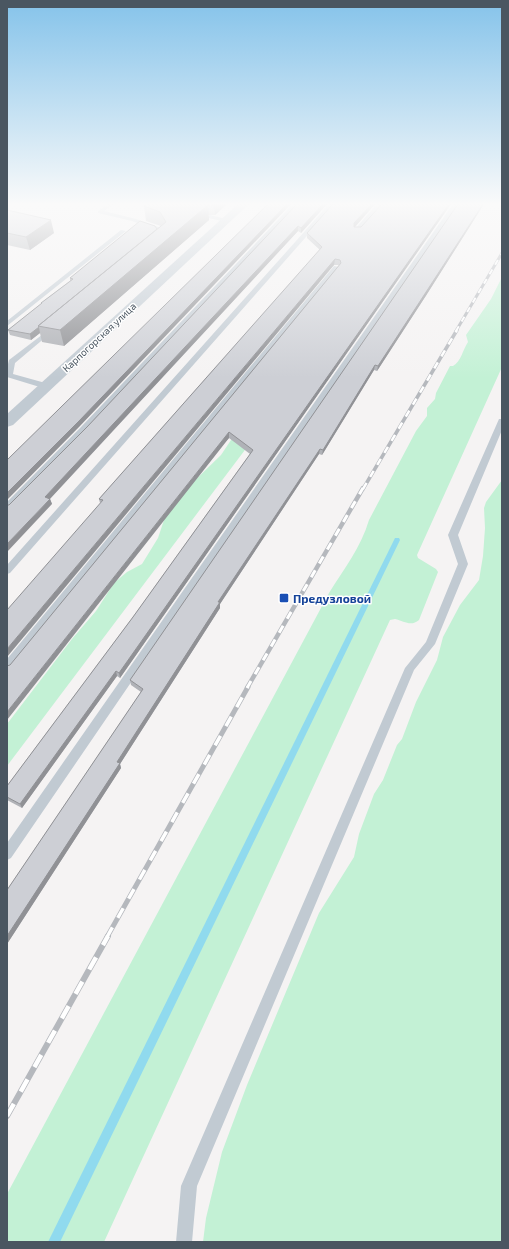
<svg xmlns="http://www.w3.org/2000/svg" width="509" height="1249" font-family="'Exo 2',sans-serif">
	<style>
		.green { fill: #c3f1d5 }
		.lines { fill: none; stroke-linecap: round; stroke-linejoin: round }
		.stream { fill: #90daee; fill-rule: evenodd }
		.service { fill: #c1cad2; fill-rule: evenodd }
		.minor { fill: #c1cad2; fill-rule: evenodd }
		.rail-far4-casing { stroke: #b5b8bd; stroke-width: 3 }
		.rail-far3-casing { stroke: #b5b8bd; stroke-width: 3.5 }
		.rail-far2-casing { stroke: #b5b8bd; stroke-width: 4.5 }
		.rail-far1-casing { stroke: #b5b8bd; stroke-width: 5 }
		.rail-casing { stroke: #b5b8bd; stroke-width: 6 }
		.rail-far4 { stroke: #fff; stroke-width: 2; stroke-dasharray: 5.5; stroke-linecap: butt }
		.rail-far3 { stroke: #fff; stroke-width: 2.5; stroke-dasharray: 7; stroke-linecap: butt }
		.rail-far2 { stroke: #fff; stroke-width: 3; stroke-dasharray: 8; stroke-linecap: butt }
		.rail-far1 { stroke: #fff; stroke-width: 3.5; stroke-dasharray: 11; stroke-linecap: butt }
		.rail { stroke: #fff; stroke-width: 4.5; stroke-dasharray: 14; stroke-linecap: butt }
		.wall { fill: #b0b2b7 }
		.shaded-wall { fill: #909195 }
		.building { fill: #cdcfd5; stroke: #909195 }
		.transit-dot { fill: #1a4fb4; stroke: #fff; stroke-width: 1.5 }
		.labels { text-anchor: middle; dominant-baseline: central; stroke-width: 3; stroke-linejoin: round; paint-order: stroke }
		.far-street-label { font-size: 10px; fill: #4a5661; stroke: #fff }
		.transit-label { font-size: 12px; font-weight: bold; fill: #164399; stroke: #fff; text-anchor: start }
	</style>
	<rect width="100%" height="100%" fill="#f5f3f3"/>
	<path class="green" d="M430,204L7,766V724L72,639L96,611L114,583L127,572L142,564L158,538L166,514L182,493L221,455L233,437Z
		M502,277V367L417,555L418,558L436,569L438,572L419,620C411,627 404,621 395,619L390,620L104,1242H7V1194L329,593C344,569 361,547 369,520L416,431L427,416V408L435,399L436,393L450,366H453C461,362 463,349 468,342L466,335L491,299Z
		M502,480V1242H203L206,1218L222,1152L247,1085L319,913L354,857L359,834L374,794L383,780L397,745L402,739L416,702L437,660L443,637L460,605L479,580L483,556L485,528L484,508L486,502Z"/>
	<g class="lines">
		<path class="stream" d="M395,538H399L400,540L60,1242H48Z"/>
		<path class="service" d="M108,204H114L104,211L136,219L161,228L166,236L162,240H158L157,239L160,236L157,230L132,221L98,213V211Z
			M293,204H299L87,431L10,509L7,510V502L81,427Z
			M329,204H335L10,573L7,574V565Z
			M377,204H383L359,231H355V229Z
			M453,204H458L11,858L7,860V843Z
			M210,215L230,220L227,222L208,218V216Z
			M121,230L126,231L7,326V321Z
			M334,266L339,267L11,669L7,670V659Z
			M51,328L54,330L53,331L15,363L13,374L49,384V388H43L7,377V368L9,360Z
			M499,419H502V430L458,535L468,564L435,644L414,670L197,1186L192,1242H176L181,1186L405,668L426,642L458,564L448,535Z"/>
		<path class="minor" d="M238,204H249L13,425L7,427V414Z"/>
		<g class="rail-far4-casing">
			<path id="rail-far4" d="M456,331L502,253"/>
		</g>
		<g class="rail-far3-casing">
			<path id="rail-far3" d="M363,489L457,330"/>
		</g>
		<g class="rail-far2-casing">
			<path id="rail-far2" d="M247,688L363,488"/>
		</g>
		<g class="rail-far1-casing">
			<path id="rail-far1" d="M107,937L248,687"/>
		</g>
		<g class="rail-casing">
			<path id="rail" d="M7,1116L108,936"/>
		</g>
		<use href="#rail-far4" class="rail-far4"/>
		<use href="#rail-far3" class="rail-far3"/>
		<use href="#rail-far2" class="rail-far2"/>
		<use href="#rail-far1" class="rail-far1"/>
		<use href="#rail" class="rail"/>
	</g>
	<path class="wall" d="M147,204H227L215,215H208L209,220L64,346L42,342L40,333L31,340L10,335L8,330L41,304V303L70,281V278L157,229L161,226L146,221L144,206Z
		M297,204H327L301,233L298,231L50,499L52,504L9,505L87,427Z
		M333,204H375L355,227H361L382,204H451L120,678L117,676L22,808L7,800V786L133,617L250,454L229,438L10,665L339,265H334L100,503L99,499L320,250L307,238V233Z
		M458,204H484L427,294L377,371L374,370L322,455L319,454L220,604V608L120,764L121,768L7,944V890L141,692L131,685L130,680Z
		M7,210L54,233L30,250L7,245Z"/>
	<path class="shaded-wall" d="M206,204H207V206L208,205L209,220L64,346L60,330Z
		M214,204H227L215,215Z
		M287,204H291L80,426L7,500V493Z
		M323,204H327L301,233V228Z
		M372,204H375L354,228V223Z
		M449,204H451L120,678L119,673Z
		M483,204H484L427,294L377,371L378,366Z
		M51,220L54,233L30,250L26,237Z
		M298,226V231L46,503L45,497Z
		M335,259L334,265L7,657V649Z
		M39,327L40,333L31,340L30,334Z
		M375,365L374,370L322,455L323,450Z
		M229,432V438L7,720V712Z
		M320,449L319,454L220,604V608L120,764L121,768L7,944V936L218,602Z
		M50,499L52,504L7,552V544Z
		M116,671L117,676L22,808L20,804Z"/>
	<path class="building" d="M147,204H206L208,205L60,330L38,326L166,222L160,212L144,206Z
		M268,204H287L79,421L7,493V460Z
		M297,204H323L301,228L298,226L45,497L50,499L7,544V505H9L87,427Z
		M333,204H372L354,223V227H361L382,204H449L119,673L116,671L20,804L7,797V786L133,617L253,450L229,432L7,712V666L10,665L341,263L340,260L335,259L7,649V610L103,500L99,499L322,247L307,233Z
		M458,204H483L428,289L378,366L375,365L323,450L320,449L218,602H220L117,762L120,763L7,936V890L143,689L130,680Z
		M7,210L51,220L26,237L7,233Z
		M140,221L155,226L157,229L38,326L39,327L30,334L8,330L42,303H41L73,279L70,278Z"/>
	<linearGradient id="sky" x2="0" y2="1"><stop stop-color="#85c3ea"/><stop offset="0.54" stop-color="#fafafa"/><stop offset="1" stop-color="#fafafa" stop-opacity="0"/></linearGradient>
	<rect width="509" height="378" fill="url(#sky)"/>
	<rect class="transit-dot" x="279" y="593" width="10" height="10" rx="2"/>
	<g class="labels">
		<g class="far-street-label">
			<text transform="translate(99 337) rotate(-43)">Карпогорская улица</text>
		</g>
		<g class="transit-label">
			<text x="293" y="598">Предузловой</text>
		</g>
	</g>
	<rect width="509" height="1249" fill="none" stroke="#4a5661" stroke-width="16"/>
</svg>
